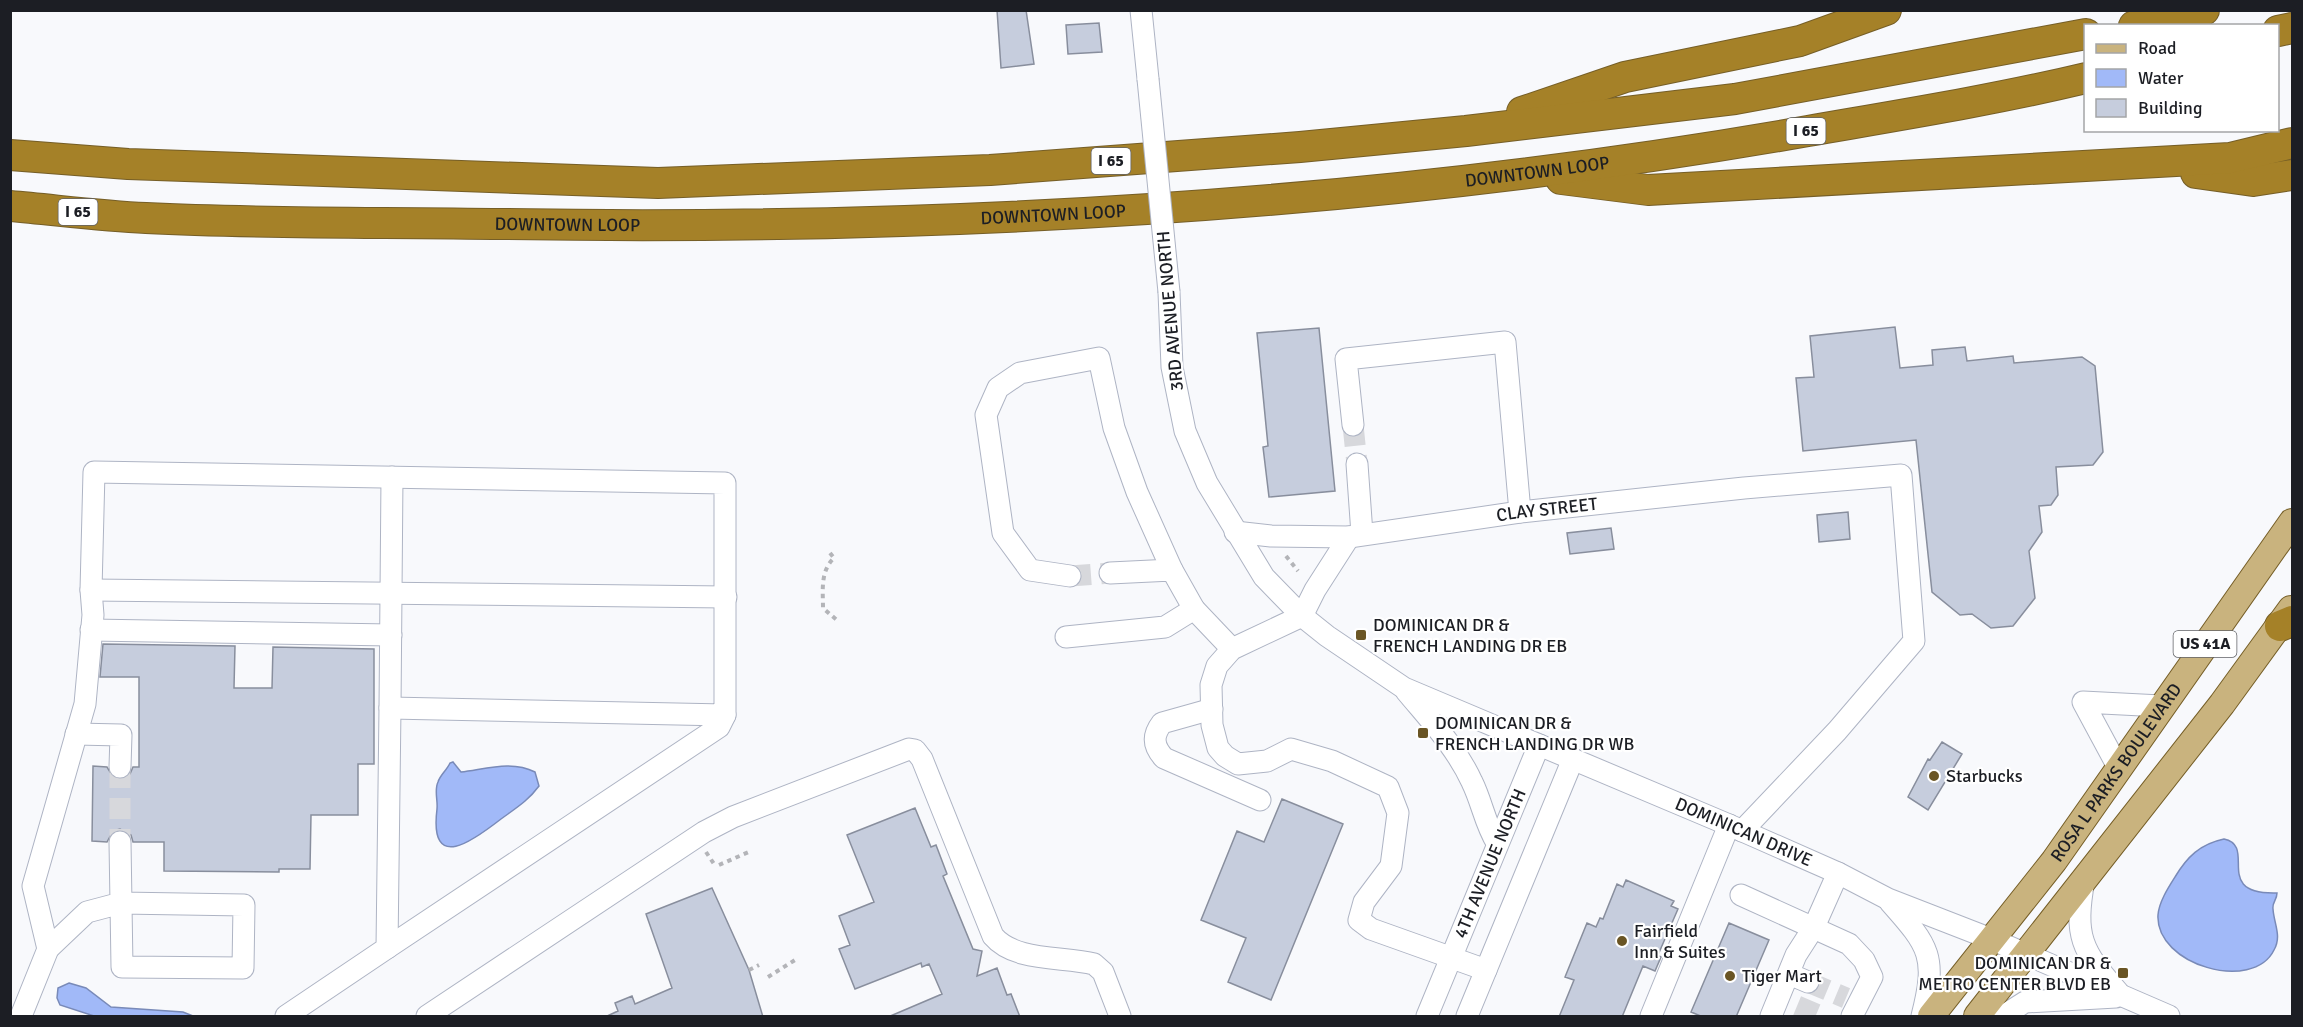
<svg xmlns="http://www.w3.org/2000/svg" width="2303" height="1027" font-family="Signika,sans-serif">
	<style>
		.water { fill: #a1b9f8; stroke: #798ab8; stroke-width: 1.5 }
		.building { fill: #c6cddd; stroke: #888e9d; stroke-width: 1.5 }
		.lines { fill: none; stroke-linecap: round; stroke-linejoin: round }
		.minor-tunnel { stroke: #d7d8dc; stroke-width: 21; stroke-dasharray: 21 10; stroke-linecap: butt }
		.minor-casing { stroke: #aeb4c4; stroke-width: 23 }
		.major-casing { stroke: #755e27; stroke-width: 28 }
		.highway-casing { stroke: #755e27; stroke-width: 32 }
		.path { stroke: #b3b4b8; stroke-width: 4; stroke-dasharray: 4.5 4.5; stroke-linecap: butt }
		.minor { stroke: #fff; stroke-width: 21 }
		.major { stroke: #c9b37e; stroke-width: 26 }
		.highway { stroke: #a58128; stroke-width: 30 }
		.minor-bridge-casing { stroke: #aeb4c4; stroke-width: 23; stroke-linecap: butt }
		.minor-bridge { stroke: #fff; stroke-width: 21 }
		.poi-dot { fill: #6a5524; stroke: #fff; stroke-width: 2 }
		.labels { text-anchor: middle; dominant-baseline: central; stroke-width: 4.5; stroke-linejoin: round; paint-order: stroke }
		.shield { fill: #fff; stroke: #606266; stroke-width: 1.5 }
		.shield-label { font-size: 16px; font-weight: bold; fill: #1c1e24 }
		.street-label { font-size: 18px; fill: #1c1e24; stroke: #fff }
		.poi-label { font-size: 18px; fill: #1c1e24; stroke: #fff; text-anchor: start }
	</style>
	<rect width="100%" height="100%" fill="#f8f9fc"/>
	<path class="water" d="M453,762L461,772C486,769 512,760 535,772L539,786C528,801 516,808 501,819C474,840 429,874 437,809C438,800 434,790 438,782C440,775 447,770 450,763Z
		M2224,839C2258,846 2211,895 2277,893C2277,900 2272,902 2273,909C2274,924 2282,936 2274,950C2253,993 2155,965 2158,915C2159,902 2168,888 2175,877C2187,857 2200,844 2224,839Z
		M69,983L86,988L111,1007L183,1012L193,1016H94L60,1005L57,998L58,988Z"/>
	<path class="building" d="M997,10H1026L1034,64L1001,68Z
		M1099,23L1102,52L1068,54L1066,25Z
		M1895,327L1900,368L1933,365L1932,350L1965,347L1967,361L2013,356L2014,363L2082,357L2095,366L2103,452L2093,465L2056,467L2058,495L2051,505L2039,506L2042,532L2029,551L2035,598L2013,626L1991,628L1972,614L1960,615L1932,592L1916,440L1803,451L1796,378L1814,377L1810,336Z
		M1319,328L1335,491L1269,497L1263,447L1268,446L1257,333Z
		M1848,512L1850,539L1819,542L1817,515Z
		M1611,528L1614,549L1570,554L1567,533Z
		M103,644L235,646L234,688H272L273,647L374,649V764H358V815H311L310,869H279V872L164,871V842H133L131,835L120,829L113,831L107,842L92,841L93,766L107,767L113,777L120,780L130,774L133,767H139V677H100Z
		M1942,742L1962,754L1928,810L1908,797L1928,759L1930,760Z
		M1282,799L1343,824L1271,1000L1228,982L1246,938L1201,920L1237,831L1264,842Z
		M915,808L931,847L936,845L947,874L943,876L973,949L982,951L977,976L997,968L1007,995L1011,994L1020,1017H888L942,994L929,964L922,967L921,963L855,989L839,949L850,945L839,916L874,902L847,835Z
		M1626,880L1674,901L1671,906L1678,909L1658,955L1661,957L1655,971L1643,966L1622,1017H1559L1574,980L1565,977L1587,923L1596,927L1600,918L1603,919L1617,884L1623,887Z
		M712,888L749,970L763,1017H605L618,1011L615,1003L632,996L635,1004L672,988L646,914Z
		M1729,923L1769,940L1736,1017H1703L1691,1012Z"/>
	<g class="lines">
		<path class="minor-tunnel" d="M1353,425L1357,464
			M1070,576L1110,573
			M120,767V842
			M1808,982L1846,998
			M1797,1006L1821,1016"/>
		<g class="minor-casing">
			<g id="minor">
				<path d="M1141,10L1148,79"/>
				<path id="s1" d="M1169,292L1172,367L1185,431L1207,483L1264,577L1302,616L1327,636L1404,688L1729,825L1838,873L1888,899L1991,939L2169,1016"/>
				<path d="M1353,425L1346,359L1505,342L1520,512"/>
				<path d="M1357,464L1362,534"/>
				<path id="s2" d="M1235,532L1271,536L1349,537L1520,512L1744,488L1901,475L1914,641L1837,731L1742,831"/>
				<path d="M1349,537L1315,590L1302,616L1232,649L1217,666L1211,685L1212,725L1218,748L1225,756L1238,764L1267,761L1291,749L1332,761L1388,787L1398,813L1391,866L1364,902L1359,920L1371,929L1486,970"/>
				<path d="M1110,573L1172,570L1194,609"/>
				<path d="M1070,576L1030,570L1003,533L986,415L998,388L1020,373L1099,358L1114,428L1137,492L1172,570"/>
				<path d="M91,590L726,597"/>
				<path d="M91,630L391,635"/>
				<path d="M1066,637L1165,627L1194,609L1232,649"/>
				<path d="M1406,691C1430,720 1456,747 1472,782C1482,802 1485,824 1497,843"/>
				<path d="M390,708L392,477"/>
				<path d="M1212,709L1162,723C1152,736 1153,746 1164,758L1260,800"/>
				<path d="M76,734L121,735L120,767"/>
				<path d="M2118,767L2083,702L2161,706"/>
				<path d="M2084,880C2074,936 2081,950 2118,992"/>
				<path d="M1741,895L1849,944L1864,960L1872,977L1852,1016"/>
				<path d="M1890,902C1930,947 1937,957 1922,1016"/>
				<path d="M387,948L719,727L725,715"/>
				<path d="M48,949L87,912L121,903L244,905L243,968L122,967L120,842"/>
				<path d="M1789,974L1808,982"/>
				<path d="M21,1016L48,949L33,886L85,704L93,615L91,590L94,472L725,483V715L390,708L387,948L286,1016"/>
				<path d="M427,1016L704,832L733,817L909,749L915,750L922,759L993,936C1015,962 1063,956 1094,964L1103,972L1120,1016"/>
				<path id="s3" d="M1427,1016L1539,745"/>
				<path d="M1467,1016L1573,759"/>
				<path d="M1651,1016L1729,825"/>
				<path d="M1771,1016L1796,955L1814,927L1838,873"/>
				<path d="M2003,1016L2025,1002L2116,997"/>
			</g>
		</g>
		<g class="major-casing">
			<g id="major">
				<path id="s4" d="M1931,1016L2054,861L2292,522"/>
				<path d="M1977,1016L2222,704L2291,609"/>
			</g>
		</g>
		<g class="highway-casing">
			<g id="highway">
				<path d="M2134,26L2204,10"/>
				<path d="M2278,31L2292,28"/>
				<path d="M1522,112L1625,77L1800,41L1886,10"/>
				<path d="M10,155L128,164L658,183L990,170L1300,147L1466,131L1735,99L2086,34"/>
				<path d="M2196,173L2253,181L2292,175"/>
				<path d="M1561,179L1648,190L2230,158L2292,143"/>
				<path id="s5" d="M10,206C56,210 101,216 146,218C265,224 384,222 503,224C939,231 1377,207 1808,131C1900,115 1994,100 2086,78"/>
				<path d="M2280,626L2292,621"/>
			</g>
		</g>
		<path class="path" d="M830,553L834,558C820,571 823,591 823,608L839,622
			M1286,556L1298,571
			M706,852L714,864
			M719,865L751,851
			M749,970L759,965
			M768,977L795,960"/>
		<use href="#minor" class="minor"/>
		<use href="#major" class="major"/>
		<use href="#highway" class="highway"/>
		<g class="minor-bridge-casing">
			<path id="minor-bridge" d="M1148,79L1169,292"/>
		</g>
		<use href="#minor-bridge" class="minor-bridge"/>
	</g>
	<g class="poi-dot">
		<rect x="1355" y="629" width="12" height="12" rx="3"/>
		<rect x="1417" y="727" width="12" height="12" rx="3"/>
		<circle cx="1934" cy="776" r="6"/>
		<circle cx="1622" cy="941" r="6"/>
		<rect x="2117" y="967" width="12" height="12" rx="3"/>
		<circle cx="1730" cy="976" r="6"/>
	</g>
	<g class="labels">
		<g class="shield">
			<rect x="1786.5" y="118" width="39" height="26" rx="4.5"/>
			<rect x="1091.5" y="148" width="39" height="26" rx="4.5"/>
			<rect x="58.5" y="199" width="39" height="26" rx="4.5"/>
			<rect x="2173.5" y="631" width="63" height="26" rx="4.5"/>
		</g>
		<g class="shield-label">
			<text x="1806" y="131">I 65</text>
			<text x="1111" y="161">I 65</text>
			<text x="78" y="212">I 65</text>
			<text x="2205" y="644">US 41A</text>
		</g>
		<g class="street-label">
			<text stroke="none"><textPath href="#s5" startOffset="1530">DOWNTOWN LOOP</textPath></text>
			<text stroke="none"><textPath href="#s5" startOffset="1044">DOWNTOWN LOOP</textPath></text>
			<text stroke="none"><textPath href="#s5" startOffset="558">DOWNTOWN LOOP</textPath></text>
			<text transform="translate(1170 311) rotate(-95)">3RD AVENUE NORTH</text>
			<text stroke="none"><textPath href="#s2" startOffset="314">CLAY STREET</textPath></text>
			<text stroke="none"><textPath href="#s4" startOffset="306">ROSA L PARKS BOULEVARD</textPath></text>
			<text stroke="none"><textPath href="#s1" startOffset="855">DOMINICAN DRIVE</textPath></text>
			<text stroke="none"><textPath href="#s3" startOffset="165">4TH AVENUE NORTH</textPath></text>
		</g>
		<g class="poi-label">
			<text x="1373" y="625">DOMINICAN DR &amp;<tspan x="1373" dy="21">FRENCH LANDING DR EB</tspan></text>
			<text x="1435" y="723">DOMINICAN DR &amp;<tspan x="1435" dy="21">FRENCH LANDING DR WB</tspan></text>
			<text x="1946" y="776">Starbucks</text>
			<text x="1634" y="931">Fairfield<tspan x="1634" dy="21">Inn &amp; Suites</tspan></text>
			<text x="2111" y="963" text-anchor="end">DOMINICAN DR &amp;<tspan x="2111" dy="21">METRO CENTER BLVD EB</tspan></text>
			<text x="1742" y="976">Tiger Mart</text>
		</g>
	</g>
	<rect width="2303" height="1027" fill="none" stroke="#1c1e24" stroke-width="24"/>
	<rect x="2084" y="24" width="195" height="108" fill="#ffffff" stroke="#a4a5a7" stroke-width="1.5"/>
	<rect x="2096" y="44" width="30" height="9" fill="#c9b37e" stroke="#a4a5a7" stroke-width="1.5"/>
	<text x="2138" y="54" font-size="18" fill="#1c1e24">Road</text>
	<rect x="2096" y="69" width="30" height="18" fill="#a1b9f8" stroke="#a4a5a7" stroke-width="1.5"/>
	<text x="2138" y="84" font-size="18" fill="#1c1e24">Water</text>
	<rect x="2096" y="99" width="30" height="18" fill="#c6cddd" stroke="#a4a5a7" stroke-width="1.5"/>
	<text x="2138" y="114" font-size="18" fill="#1c1e24">Building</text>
</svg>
